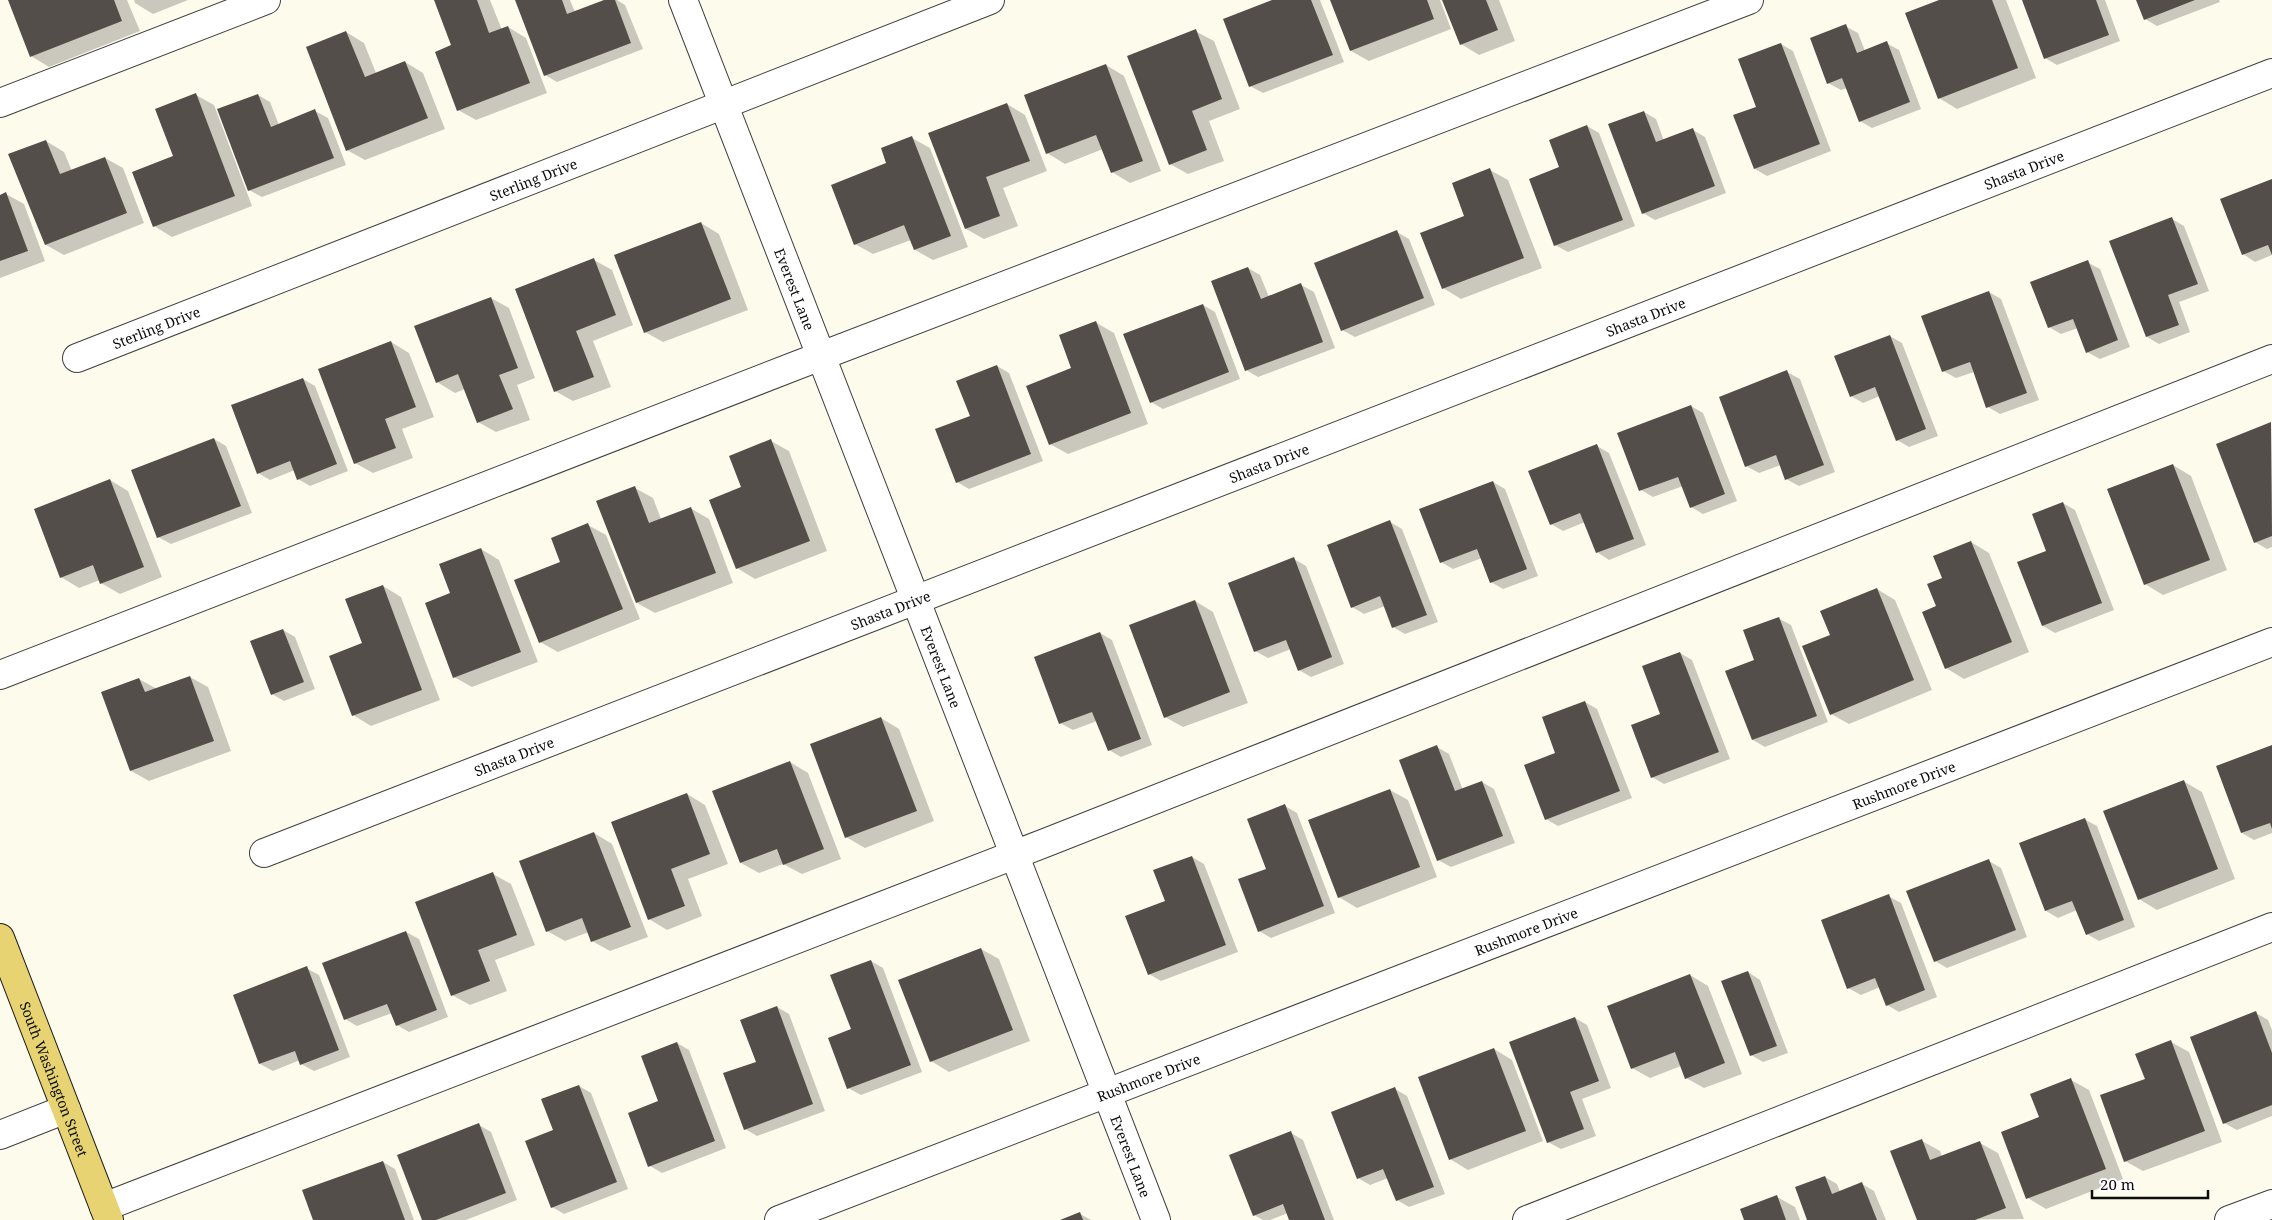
<svg xmlns="http://www.w3.org/2000/svg" width="2272" height="1220" font-family="'Noto Serif',serif">
	<style>
		.shadow { fill: #0003 }
		.building { fill: #534e49 }
		.lines { fill: none; stroke-linecap: round; stroke-linejoin: round }
		.minor-casing { stroke: #3e3e3e; stroke-width: 30 }
		.major-casing { stroke: #1c1c1c; stroke-width: 30 }
		.minor { stroke: #fff; stroke-width: 28 }
		.major { stroke: #e7d372; stroke-width: 28 }
		.labels { text-anchor: middle; dominant-baseline: central; stroke-width: 5; stroke-linejoin: round; paint-order: stroke }
		.street-label { font-size: 14px; fill: #0b0b0b; stroke: #fff }
	</style>
	<rect width="100%" height="100%" fill="#fdfbec"/>
	<path class="shadow" d="M9,0H127L140,31L49,67L31,56Z
		M134,0H188L153,14L135,3Z
		M439,0H490L502,30L508,27L526,38L547,93L476,120L458,110L453,46Z
		M516,0H570L575,12L607,0H617L625,5L643,49L557,82L545,75Z
		M1276,0H1320L1344,62L1263,93L1250,86Z
		M1331,0H1440L1451,29L1369,61L1351,51Z
		M1444,0H1499L1515,41L1479,55L1461,44Z
		M1943,0H2006L2036,78L1957,109L1939,98Z
		M2023,0H2105L2120,41L2057,65L2045,58Z
		M2138,0H2219L2220,2L2157,26L2145,19Z
		M1845,26L1858,33L1865,51L1886,43L1899,50L1921,109L1872,128L1860,121L1847,88L1841,90L1828,83Z
		M1195,31L1214,41L1240,109L1209,121L1224,161L1188,174L1170,164Z
		M346,32L364,43L376,73L405,62L423,73L445,129L365,160L347,150Z
		M1781,44L1793,51L1831,151L1767,176L1755,169L1757,108Z
		M1106,65L1124,76L1161,171L1130,183L1112,172L1103,149L1065,164L1047,153Z
		M196,95L214,105L252,206L172,237L154,226Z
		M258,95L270,102L279,125L315,111L328,118L346,165L262,197L249,190Z
		M1007,104L1025,115L1047,171L1003,188L1018,226L984,239L966,229Z
		M1644,112L1656,119L1664,141L1693,130L1705,137L1726,193L1655,220L1643,213Z
		M1587,126L1599,133L1635,226L1568,252L1555,245Z
		M912,138L930,148L968,247L933,260L915,250L911,240L873,254L855,244L888,164Z
		M46,141L64,152L72,171L105,158L123,168L144,223L64,255L46,245L10,155Z
		M1490,170L1508,180L1542,268L1461,299L1443,288L1466,217Z
		M2272,180V255L2255,262L2243,254Z
		M6,194L24,204L45,261L0,278V196Z
		M2172,219L2184,226L2209,291L2179,302L2190,332L2159,344L2147,337Z
		M701,223L719,234L748,310L663,342L645,332Z
		M1397,232L1409,239L1435,305L1355,337L1342,330Z
		M594,260L612,270L633,325L593,341L611,387L573,401L555,391Z
		M2087,262L2100,269L2130,347L2100,359L2087,352L2078,328L2061,334L2049,327Z
		M1248,268L1260,275L1269,297L1301,285L1314,292L1335,348L1258,377L1246,370Z
		M1989,292L2001,299L2039,400L2000,414L1988,407L1974,372L1956,378L1943,371Z
		M491,298L509,308L535,378L517,385L530,420L496,432L478,422L465,389L455,393L437,382Z
		M1203,305L1215,312L1240,379L1163,409L1151,402Z
		M1095,322L1114,333L1148,424L1068,454L1050,444Z
		M1890,336L1902,343L1938,436L1909,447L1897,440L1880,396L1863,403L1851,396Z
		M391,342L409,353L434,417L402,429L413,458L373,473L355,463Z
		M997,366L1009,373L1043,461L969,489L957,482L972,417Z
		M1787,372L1800,379L1835,472L1799,486L1786,479L1781,465L1759,473L1746,466Z
		M303,379L315,386L348,471L310,486L298,479L295,470L270,480L258,473Z
		M1691,406L1703,413L1737,501L1703,514L1691,507L1683,486L1653,497L1641,490Z
		M2271,424L2272,547L2267,549L2255,542Z
		M214,439L226,446L252,513L171,544L158,537Z
		M771,441L789,451L827,551L755,579L737,568L742,488Z
		M1597,446L1609,453L1646,545L1609,560L1597,552L1585,522L1563,531L1551,524Z
		M2173,465L2191,476L2227,570L2163,595L2145,584Z
		M110,480L128,491L162,577L120,594L101,583L100,580L79,588L61,577Z
		M1493,482L1505,489L1538,576L1503,589L1491,582L1482,558L1453,569L1441,562Z
		M635,488L653,498L661,519L690,508L709,519L733,583L655,613L637,603Z
		M2063,503L2075,510L2114,610L2055,633L2043,626L2048,551Z
		M1390,522L1402,529L1438,622L1405,634L1393,627L1385,606L1364,614L1352,607Z
		M588,525L606,535L640,619L558,652L540,642L562,562Z
		M1971,542L1989,553L2029,652L1964,679L1946,668L1938,607Z
		M481,549L499,560L538,662L472,687L454,677Z
		M1294,559L1306,566L1344,664L1311,677L1299,670L1291,649L1268,658L1255,651Z
		M383,586L401,597L440,700L371,726L353,715L331,657L363,644Z
		M1877,589L1895,600L1932,690L1849,724L1831,714V636Z
		M1195,601L1213,612L1248,703L1183,727L1165,717Z
		M1778,618L1791,625L1828,722L1765,747L1753,740L1756,660Z
		M283,630L295,637L315,689L284,701L272,694Z
		M1100,633L1112,640L1152,745L1121,757L1109,750L1097,721L1073,730L1060,723Z
		M1680,653L1692,660L1730,759L1664,784L1652,777L1662,715Z
		M190,677L208,687L231,751L149,781L131,771L139,679L157,689Z
		M1585,702L1597,709L1632,798L1558,826L1546,819L1557,753Z
		M881,718L899,729L934,821L865,848L846,837Z
		M2272,746V833L2254,840L2242,833Z
		M1437,747L1449,754L1463,790L1482,782L1494,789L1515,843L1451,867L1438,860Z
		M790,762L808,773L841,859L802,874L783,864L759,873L741,863Z
		M2183,781L2202,792L2235,879L2157,910L2139,899Z
		M1390,790L1408,800L1437,877L1357,908L1339,897Z
		M687,794L705,805L728,864L688,879L702,916L667,930L649,919Z
		M1285,806L1297,813L1335,913L1271,938L1259,931L1267,869Z
		M2084,819L2097,826L2135,927L2099,941L2087,934L2077,910L2058,918L2046,911Z
		M594,833L612,844L648,937L610,951L592,941L589,932L565,941L547,931Z
		M1192,857L1204,864L1238,952L1161,981L1149,974L1167,902Z
		M1989,861L2001,868L2027,937L1947,968L1935,961Z
		M493,874L511,884L535,945L495,960L507,991L470,1005L452,995Z
		M1888,896L1901,903L1937,997L1899,1012L1887,1005L1880,987L1861,995L1848,988Z
		M406,932L419,939L448,1017L409,1032L397,1025L392,1013L357,1026L345,1019Z
		M981,949L999,959L1030,1041L949,1072L931,1061Z
		M871,961L883,968L922,1072L861,1095L848,1088L852,1030Z
		M306,968L319,975L350,1057L314,1071L301,1064L300,1060L273,1071L260,1064L234,996Z
		M1748,972L1760,980L1788,1053L1763,1062L1751,1055Z
		M1690,975L1708,986L1742,1074L1704,1088L1686,1078L1681,1066L1650,1078L1632,1068Z
		M777,1007L789,1014L825,1111L757,1136L745,1129L757,1062Z
		M2256,1013L2268,1020L2272,1030V1116L2237,1130L2224,1123Z
		M1575,1018L1587,1025L1611,1088L1582,1099L1596,1136L1561,1149L1548,1142Z
		M2171,1042L2189,1052L2222,1142L2143,1171L2125,1161L2146,1080Z
		M677,1043L689,1050L726,1148L662,1173L650,1166L660,1102Z
		M1494,1049L1512,1060L1543,1141L1468,1170L1450,1159Z
		M2071,1080L2089,1090L2123,1179L2046,1209L2028,1198L2041,1118Z
		M579,1086L591,1093L628,1189L564,1214L552,1207Z
		M1395,1089L1407,1096L1445,1194L1409,1207L1397,1200L1388,1178L1370,1185L1358,1178Z
		M479,1125L491,1132L517,1200L466,1220H423Z
		M1291,1133L1303,1140L1334,1220H1290L1288,1213L1270,1220H1263L1254,1215Z
		M1922,1141L1940,1151L1942,1157L1980,1143L1998,1153L2024,1219L1918,1220Z
		M383,1162L395,1169L414,1220H314Z
		M1825,1177L1837,1184L1840,1192L1862,1184L1874,1191L1886,1220H1809Z
		M1777,1197L1795,1207L1800,1220H1745Z
		M1080,1214L1091,1220H1064Z"/>
	<path class="building" d="M8,0H114L122,21L30,57Z
		M434,0H477L489,33L508,26L530,83L457,111L435,52L451,45Z
		M515,0H562L567,14L604,0H615L631,43L544,76Z
		M1272,0H1311L1333,55L1249,87L1223,19Z
		M1330,0H1427L1434,19L1350,51Z
		M1442,0H1486L1498,30L1460,45Z
		M1939,0H1992L2018,68L1938,99L1905,13Z
		M2022,0H2096L2109,35L2044,59Z
		M2136,0H2195L2144,20Z
		M1846,24L1857,53L1887,41L1910,102L1859,122L1842,78L1827,84L1810,38Z
		M1196,29L1222,99L1192,111L1207,150L1169,165L1127,56Z
		M346,31L365,77L405,61L428,118L346,151L306,47Z
		M1781,43L1820,144L1754,169L1733,115L1756,107L1738,59Z
		M1106,64L1143,161L1111,173L1096,135L1046,154L1024,95Z
		M196,93L235,196L153,227L132,172L173,156L155,109Z
		M258,94L271,127L315,109L334,158L248,191L217,109Z
		M1007,103L1030,161L986,177L1000,216L965,229L928,133Z
		M1644,111L1656,142L1693,128L1715,186L1642,214L1608,124Z
		M1587,125L1623,220L1554,246L1529,179L1559,167L1549,140Z
		M912,136L951,236L914,250L904,225L854,245L831,185L886,163L881,148Z
		M46,140L60,174L105,157L127,213L45,245L8,154Z
		M1490,168L1524,258L1442,289L1420,233L1464,216L1452,183Z
		M2272,179V255L2268,245L2242,255L2220,199Z
		M6,192L28,251L0,261V195Z
		M2172,217L2198,284L2168,295L2179,325L2146,337L2109,241Z
		M701,222L731,299L644,333L614,255Z
		M1397,230L1424,298L1341,331L1314,263Z
		M594,258L616,315L576,331L594,377L554,392L515,289Z
		M2088,260L2118,340L2086,353L2073,319L2048,328L2030,282Z
		M1248,267L1261,299L1301,283L1323,342L1245,371L1211,281Z
		M1989,291L2027,393L1986,408L1970,362L1942,372L1921,316Z
		M491,297L518,368L499,375L513,409L477,423L458,374L436,383L414,326Z
		M1203,304L1229,372L1150,403L1123,334Z
		M1096,321L1131,413L1049,445L1026,386L1071,368L1059,335Z
		M1890,335L1926,429L1896,441L1875,387L1850,397L1834,356Z
		M391,341L416,407L385,419L396,448L354,464L318,369Z
		M997,365L1031,454L956,483L935,429L970,416L956,381Z
		M1787,370L1824,465L1785,480L1776,455L1745,467L1719,397Z
		M303,378L337,464L297,480L290,461L257,474L231,405Z
		M1691,405L1725,494L1690,508L1678,477L1639,491L1617,433Z
		M2271,422L2272,536L2254,543L2216,444Z
		M214,438L241,506L157,538L131,470Z
		M771,439L810,541L736,569L709,500L741,487L729,456Z
		M1597,444L1634,539L1596,553L1580,513L1550,525L1528,471Z
		M2173,464L2210,560L2144,585L2107,489Z
		M110,479L144,567L100,584L93,565L60,578L34,509Z
		M1493,481L1527,569L1490,583L1477,549L1440,563L1419,509Z
		M635,486L649,523L691,507L716,573L636,603L596,501Z
		M2063,502L2102,603L2042,626L2017,562L2046,551L2032,514Z
		M1390,520L1427,615L1392,628L1380,596L1351,608L1327,545Z
		M588,523L623,609L539,643L514,580L560,562L551,538Z
		M1971,541L2012,642L1945,669L1922,612L1936,606L1927,584L1942,578L1933,556Z
		M481,548L521,652L453,678L425,603L450,593L439,564Z
		M1294,557L1332,657L1298,671L1286,640L1254,652L1228,583Z
		M383,585L422,690L352,716L329,656L362,643L345,599Z
		M1877,588L1914,680L1830,715L1802,646L1830,635L1820,611Z
		M1195,600L1230,692L1164,718L1129,625Z
		M1779,617L1817,716L1752,740L1725,671L1754,660L1743,630Z
		M283,629L304,682L271,695L250,641Z
		M1100,632L1141,739L1108,751L1092,712L1059,724L1034,657Z
		M1680,652L1719,752L1651,778L1631,725L1660,714L1642,666Z
		M190,676L214,741L130,771L101,692L139,678L145,692Z
		M1585,701L1620,791L1545,820L1524,765L1555,753L1542,717Z
		M881,717L917,811L845,838L810,744Z
		M1437,745L1455,791L1482,781L1503,836L1437,861L1399,760Z
		M2272,745V829L2270,823L2241,833L2216,766Z
		M790,761L824,849L783,865L777,849L740,863L712,791Z
		M2184,780L2218,869L2138,900L2103,811Z
		M1390,789L1420,867L1338,898L1308,820Z
		M687,793L710,854L671,869L685,906L648,920L611,822Z
		M1285,804L1324,906L1258,932L1238,879L1266,869L1247,819Z
		M2085,818L2124,920L2086,935L2072,901L2045,911L2019,843Z
		M594,832L631,927L591,942L582,918L546,932L519,861Z
		M1192,856L1226,945L1148,975L1125,916L1165,901L1153,870Z
		M1989,859L2016,930L1934,962L1906,891Z
		M493,872L517,935L478,950L490,981L451,996L415,902Z
		M1889,894L1925,990L1886,1006L1875,978L1847,989L1821,920Z
		M406,931L437,1010L396,1026L387,1004L344,1020L322,963Z
		M981,948L1013,1030L930,1062L898,980Z
		M871,960L911,1065L847,1089L828,1038L851,1029L830,975Z
		M307,966L339,1050L300,1065L295,1051L259,1064L233,995Z
		M1748,971L1777,1046L1750,1056L1721,981Z
		M1690,974L1725,1063L1685,1079L1675,1052L1631,1069L1607,1006Z
		M777,1006L813,1104L744,1130L723,1073L756,1062L740,1020Z
		M2256,1011L2272,1053V1105L2223,1124L2190,1037Z
		M1575,1017L1599,1081L1570,1092L1584,1129L1547,1143L1509,1042Z
		M2171,1040L2205,1131L2124,1162L2100,1095L2145,1079L2135,1054Z
		M677,1042L715,1141L648,1167L628,1113L658,1101L641,1056Z
		M1494,1048L1526,1131L1449,1160L1418,1077Z
		M2071,1078L2106,1169L2026,1199L2001,1132L2039,1117L2030,1094Z
		M579,1085L617,1182L551,1208L525,1141L553,1130L541,1099Z
		M1395,1087L1434,1187L1396,1201L1383,1169L1357,1179L1331,1112Z
		M479,1123L506,1193L436,1220H422L397,1155Z
		M1291,1131L1325,1220H1289L1283,1204L1253,1216L1229,1155Z
		M1922,1139L1930,1160L1980,1141L2006,1208L1975,1220H1917L1890,1151Z
		M383,1161L405,1220H313L302,1190Z
		M1825,1176L1832,1194L1862,1182L1877,1220H1807L1795,1187Z
		M1777,1195L1786,1220H1744L1740,1209Z
		M1080,1212L1083,1220H1060Z"/>
	<g class="lines">
		<g class="minor-casing">
			<g id="minor">
				<path id="s1" d="M683,0L1156,1220"/>
				<path d="M0,103L266,0"/>
				<path id="s2" d="M77,358L990,0"/>
				<path d="M0,675L795,366L1749,0"/>
				<path id="s3" d="M264,853L2272,73"/>
				<path d="M0,1135L66,1109"/>
				<path d="M104,1207L1050,841L2272,359"/>
				<path id="s4" d="M779,1220L2272,642"/>
				<path d="M1527,1220L2272,927"/>
				<path d="M2229,1220L2272,1204"/>
			</g>
		</g>
		<g class="major-casing">
			<g id="major">
				<path id="s5" d="M0,938L109,1220"/>
			</g>
		</g>
		<use href="#minor" class="minor"/>
		<use href="#major" class="major"/>
	</g>
	<g class="labels">
		<g class="street-label">
			<text stroke="none"><textPath href="#s3" startOffset="1888">Shasta Drive</textPath></text>
			<text stroke="none"><textPath href="#s2" startOffset="490">Sterling Drive</textPath></text>
			<text stroke="none"><textPath href="#s1" startOffset="310">Everest Lane</textPath></text>
			<text stroke="none"><textPath href="#s3" startOffset="1482">Shasta Drive</textPath></text>
			<text stroke="none"><textPath href="#s2" startOffset="85">Sterling Drive</textPath></text>
			<text stroke="none"><textPath href="#s3" startOffset="1078">Shasta Drive</textPath></text>
			<text stroke="none"><textPath href="#s3" startOffset="672">Shasta Drive</textPath></text>
			<text stroke="none"><textPath href="#s1" startOffset="715">Everest Lane</textPath></text>
			<text stroke="none"><textPath href="#s3" startOffset="268">Shasta Drive</textPath></text>
			<text stroke="none"><textPath href="#s4" startOffset="1206">Rushmore Drive</textPath></text>
			<text stroke="none"><textPath href="#s4" startOffset="801">Rushmore Drive</textPath></text>
			<text stroke="none"><textPath href="#s4" startOffset="396">Rushmore Drive</textPath></text>
			<text stroke="none"><textPath href="#s5" startOffset="151">South Washington Street</textPath></text>
			<text stroke="none"><textPath href="#s1" startOffset="1240">Everest Lane</textPath></text>
		</g>
	</g>
	<path d="M2092 1190v8h116v-8" fill="none" stroke="#0b0b0b" stroke-width="2.5"/>
	<text x="2100" y="1190" font-size="15" fill="#0b0b0b" stroke="#ffffff" stroke-width="4" paint-order="stroke">20 m</text>
</svg>
